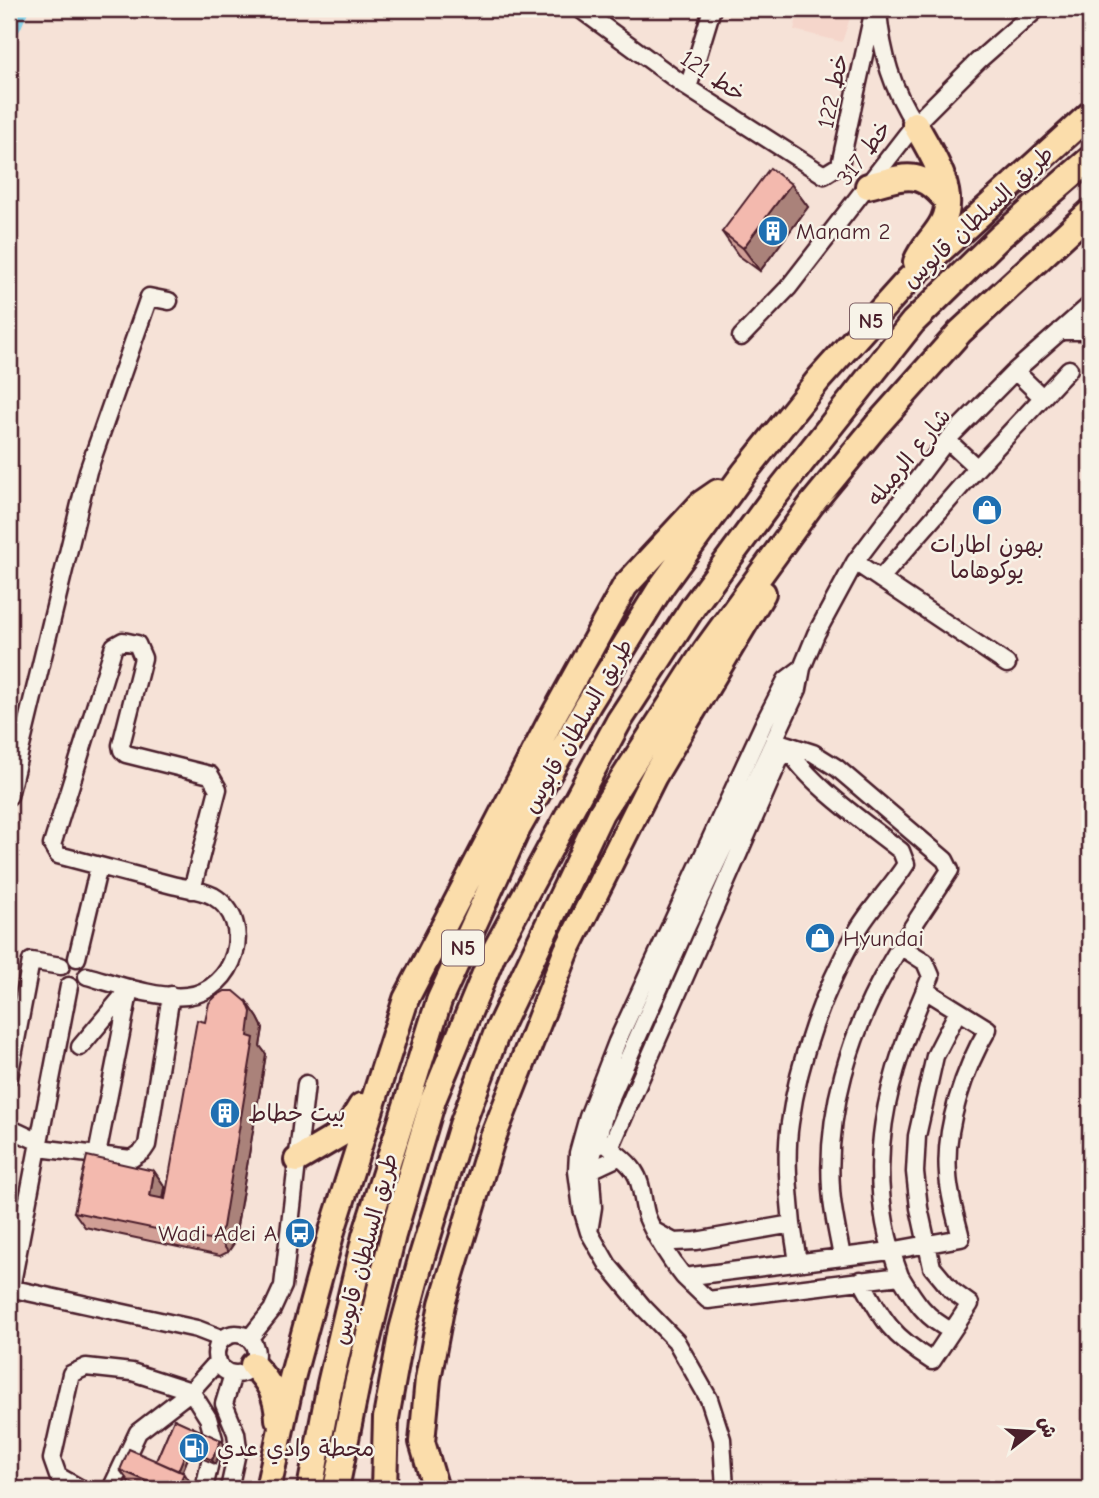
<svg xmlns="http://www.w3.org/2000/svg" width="1099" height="1498" font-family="'Comic Neue','Playpen Sans Arabic',sans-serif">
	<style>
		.built { fill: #f5d6cb }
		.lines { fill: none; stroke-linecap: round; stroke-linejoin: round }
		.river { stroke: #87d0e7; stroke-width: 26 }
		.minor-casing { stroke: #4a1f2b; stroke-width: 21 }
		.highway-casing { stroke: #4a1f2b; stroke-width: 30 }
		.minor { stroke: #f7f3e8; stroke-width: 16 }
		.highway { stroke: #fbddab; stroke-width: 24 }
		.wall { fill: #d19f96; stroke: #4a1f2b; stroke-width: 2 }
		.shaded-wall { fill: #aa827a; stroke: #4a1f2b; stroke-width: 2 }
		.building { fill: #f3b9ae; stroke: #4a1f2b; stroke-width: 2 }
		.labels { text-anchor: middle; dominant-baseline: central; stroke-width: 5; stroke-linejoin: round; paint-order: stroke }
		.shield { fill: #f7f3e8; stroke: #7e5f64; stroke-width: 2 }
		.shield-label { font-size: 21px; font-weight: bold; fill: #4a1f2b }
		.street-label { font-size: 23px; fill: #4a1f2b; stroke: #f7f3e8 }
		.poi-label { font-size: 23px; fill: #4a1f2b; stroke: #f7f3e8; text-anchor: start }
	</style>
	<rect width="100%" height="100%" fill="#f6e2d7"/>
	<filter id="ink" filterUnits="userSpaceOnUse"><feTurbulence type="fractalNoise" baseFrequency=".0143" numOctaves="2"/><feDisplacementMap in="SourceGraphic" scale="14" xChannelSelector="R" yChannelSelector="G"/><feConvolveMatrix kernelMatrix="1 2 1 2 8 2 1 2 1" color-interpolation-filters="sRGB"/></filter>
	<g filter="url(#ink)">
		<path class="built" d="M799,9H853L842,42L794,30Z"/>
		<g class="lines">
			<path class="river" d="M9,23L15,9"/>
			<g class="minor-casing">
				<path id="minor" d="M580,9L688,88L824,175L840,165L874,9
					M878,12C882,54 892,89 915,124
					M688,88L712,9
					M1060,331H1090
					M741,337L788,288L915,124L978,61L1037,9
					M1015,371L1042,397
					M947,440L977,468
					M855,562L1007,664
					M880,579L977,468L1069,369
					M782,743L813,753L837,768L945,860L950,870C929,903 906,934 887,969C850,1034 826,1113 831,1188C832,1211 838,1234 842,1257
					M9,796L88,471L149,297L169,301
					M77,958L99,866
					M87,976C116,984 157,999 187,996C235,991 257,922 213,896C202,890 184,888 172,885C134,875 96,865 58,855L52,845L114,646L123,641L137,644L143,658L121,745L122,750L126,754L210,775L218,789L192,890
					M80,1047L128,990
					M9,1077L31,961L61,966
					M9,1128L39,1142
					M594,1129C599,1144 625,1156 634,1171C643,1184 642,1202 647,1217C654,1235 672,1262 684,1277L890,1251L961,1238C956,1217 949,1196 948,1174C944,1128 964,1069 988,1029L925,990
					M611,1146L786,745
					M39,1148L131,1159L143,1151L147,1145L171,995
					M97,1155L130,988
					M589,1171L619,1157
					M792,1224L798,1262
					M589,1232L593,1207L590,1164L607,1106L687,926L798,689L802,668L816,634L855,562L947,440L1015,371L1090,305
					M656,1232L674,1242L696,1241L792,1224C789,1191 785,1157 790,1123C799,1057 824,990 856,933C870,908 891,888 906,864L901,851C867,824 805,782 786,745
					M900,1276C914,1299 926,1319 952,1331L970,1304L952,1291L932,1267L919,1208L915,1172L917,1136L935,1056L958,1011
					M684,1277L708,1300L900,1276C859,1169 887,1076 931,976L925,962L900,946
					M861,1280C883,1321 892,1336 932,1361L952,1331
					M9,1288L197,1329L223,1339
					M11,1288L69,986
					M216 1354a20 20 0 1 1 40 0a20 20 0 1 1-40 0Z
					M249,1339L272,1310L283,1286L306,1084
					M81,1489L58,1476L52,1459L71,1374L86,1367L132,1372L191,1391L208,1418L214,1439
					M111,1489L138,1432L191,1391L218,1361
					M204,1489L210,1462
					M229,1489L238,1448L236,1433L224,1404L233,1374
					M725,1489L722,1439L709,1399L676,1341L643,1307L608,1265L589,1232L582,1209L577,1171L578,1153L588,1117L617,1042L764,723L786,680L802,668"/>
			</g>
			<g class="highway-casing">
				<path id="highway" d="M915,124C929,150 958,191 943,221C936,236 922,246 916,262
					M868,186C906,176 919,168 947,201
					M297,1160L346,1131L361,1106
					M253,1365C269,1382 277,1395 278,1419
					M268,1489L292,1378L332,1231L406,999L550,722L625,586L702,503L718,492
					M310,1489L330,1384L365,1236L439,1001L518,828L588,705L661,587L744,473L819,379L909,279L1090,114
					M336,1489L357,1384L393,1235L433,1100L493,954L619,721L693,607L771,501L913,322L1001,236L1090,159
					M384,1489L386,1418L402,1330L422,1256L462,1125L497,1032L601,813L705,651L811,505L876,426L960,332L1090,212
					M436,1489L422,1442L428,1379L442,1304L492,1140L567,950L654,776L763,593"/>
			</g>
			<use href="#minor" class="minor"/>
			<use href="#highway" class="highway"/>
		</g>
		<path class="wall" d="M791,184L808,207L760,271L738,255L722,232Z
			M247,1002L258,1018L263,1028L260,1046L266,1054L234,1243L228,1252L220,1256L85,1227L74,1212L154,1171L165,1187L164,1199H165L205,1022Z
			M174,1419L224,1444L215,1464L190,1453L182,1472L184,1473L192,1485L190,1489H141L142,1488L129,1482L120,1470L156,1461Z"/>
		<path class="shaded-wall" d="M791,184L808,207L760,271L743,248Z
			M247,1002L258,1018L263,1028L260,1046L266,1054L234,1243L228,1252L217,1236L248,1036Z
			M154,1171L165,1187L161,1212L150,1196Z
			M221,1440L224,1444L215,1464L212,1460Z
			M187,1449L190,1453L179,1480L176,1475Z
			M184,1473L192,1485L190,1489H177Z"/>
		<path class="building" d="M770,168L791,184L743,248L722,232Z
			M225,991H234L247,1002L251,1012L248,1036L254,1038L223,1227L217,1236L209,1240L74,1212L87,1156L154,1171L150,1196L165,1199L197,1020L205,1022L209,1003L216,996Z
			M174,1419L221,1440L212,1460L187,1449L178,1471L156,1461Z
			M129,1449L184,1473L177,1489H165L120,1470Z
			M143,1485L152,1489H141Z"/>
	</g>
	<defs>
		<g id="building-disc" transform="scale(1.575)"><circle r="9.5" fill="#1f6fb2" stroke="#f7f3e8"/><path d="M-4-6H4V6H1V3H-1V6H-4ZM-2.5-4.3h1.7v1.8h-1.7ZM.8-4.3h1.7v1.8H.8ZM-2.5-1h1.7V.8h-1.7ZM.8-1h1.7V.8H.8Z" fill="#fff"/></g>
		<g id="shop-disc" transform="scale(1.575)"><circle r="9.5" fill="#1f6fb2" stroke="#f7f3e8"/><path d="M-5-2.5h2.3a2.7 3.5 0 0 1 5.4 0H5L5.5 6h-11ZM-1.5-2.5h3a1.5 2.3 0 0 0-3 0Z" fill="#fff"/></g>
		<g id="bus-disc" transform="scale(1.575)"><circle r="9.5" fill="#1f6fb2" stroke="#f7f3e8"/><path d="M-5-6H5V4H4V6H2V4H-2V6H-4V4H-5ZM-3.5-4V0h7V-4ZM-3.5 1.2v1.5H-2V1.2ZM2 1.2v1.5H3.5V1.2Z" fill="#fff"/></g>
		<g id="fuel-disc" transform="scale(1.575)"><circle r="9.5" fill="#1f6fb2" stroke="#f7f3e8"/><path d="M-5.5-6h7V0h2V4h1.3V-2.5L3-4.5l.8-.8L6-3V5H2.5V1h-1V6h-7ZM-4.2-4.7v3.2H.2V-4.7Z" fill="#fff"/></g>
	</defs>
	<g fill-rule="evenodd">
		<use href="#building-disc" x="773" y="231"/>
		<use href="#shop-disc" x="987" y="510"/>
		<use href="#shop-disc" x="820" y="938"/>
		<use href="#building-disc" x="225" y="1113"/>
		<use href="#bus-disc" x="300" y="1233"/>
		<use href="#fuel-disc" x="194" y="1448"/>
	</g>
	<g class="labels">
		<g class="shield">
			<rect x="850" y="303.5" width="42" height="35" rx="5"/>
			<rect x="442" y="930.5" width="42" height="35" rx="5"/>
		</g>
		<g class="shield-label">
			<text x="871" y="321">N5</text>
			<text x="463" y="948">N5</text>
		</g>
		<g class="street-label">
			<text transform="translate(713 76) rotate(34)">خط 121</text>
			<text transform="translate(833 91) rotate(-78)">خط 122</text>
			<text transform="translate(864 153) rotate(-53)">خط 317</text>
			<text transform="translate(978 217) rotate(-43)">طريق السلطان قابوس</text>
			<text transform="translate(909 457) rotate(-51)">شارع الرميله</text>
			<text transform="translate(578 726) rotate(-60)">طريق السلطان قابوس</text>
			<text transform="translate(365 1249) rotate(-75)">طريق السلطان قابوس</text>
		</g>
		<g class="poi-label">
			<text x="796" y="231">Manam 2</text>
			<text x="987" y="544" text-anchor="middle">بهون اطارات<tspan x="987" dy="26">يوكوهاما</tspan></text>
			<text x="843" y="938">Hyundai</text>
			<text x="248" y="1113">بيت حطاط</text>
			<text x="277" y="1233" text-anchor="end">Wadi Adei A</text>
			<text x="217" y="1448">محطة وادي عدي</text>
		</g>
	</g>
	<rect width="1099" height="1498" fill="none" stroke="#f7f3e8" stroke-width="35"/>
	<rect x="18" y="18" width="1064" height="1463" fill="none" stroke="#4a1f2b" stroke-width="2.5" filter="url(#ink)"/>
	<g transform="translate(1032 1432) rotate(73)" stroke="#f7f3e8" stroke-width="5" paint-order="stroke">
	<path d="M0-5L12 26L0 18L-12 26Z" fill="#4a1f2b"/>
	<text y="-10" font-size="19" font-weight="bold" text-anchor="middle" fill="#4a1f2b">ش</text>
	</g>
</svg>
